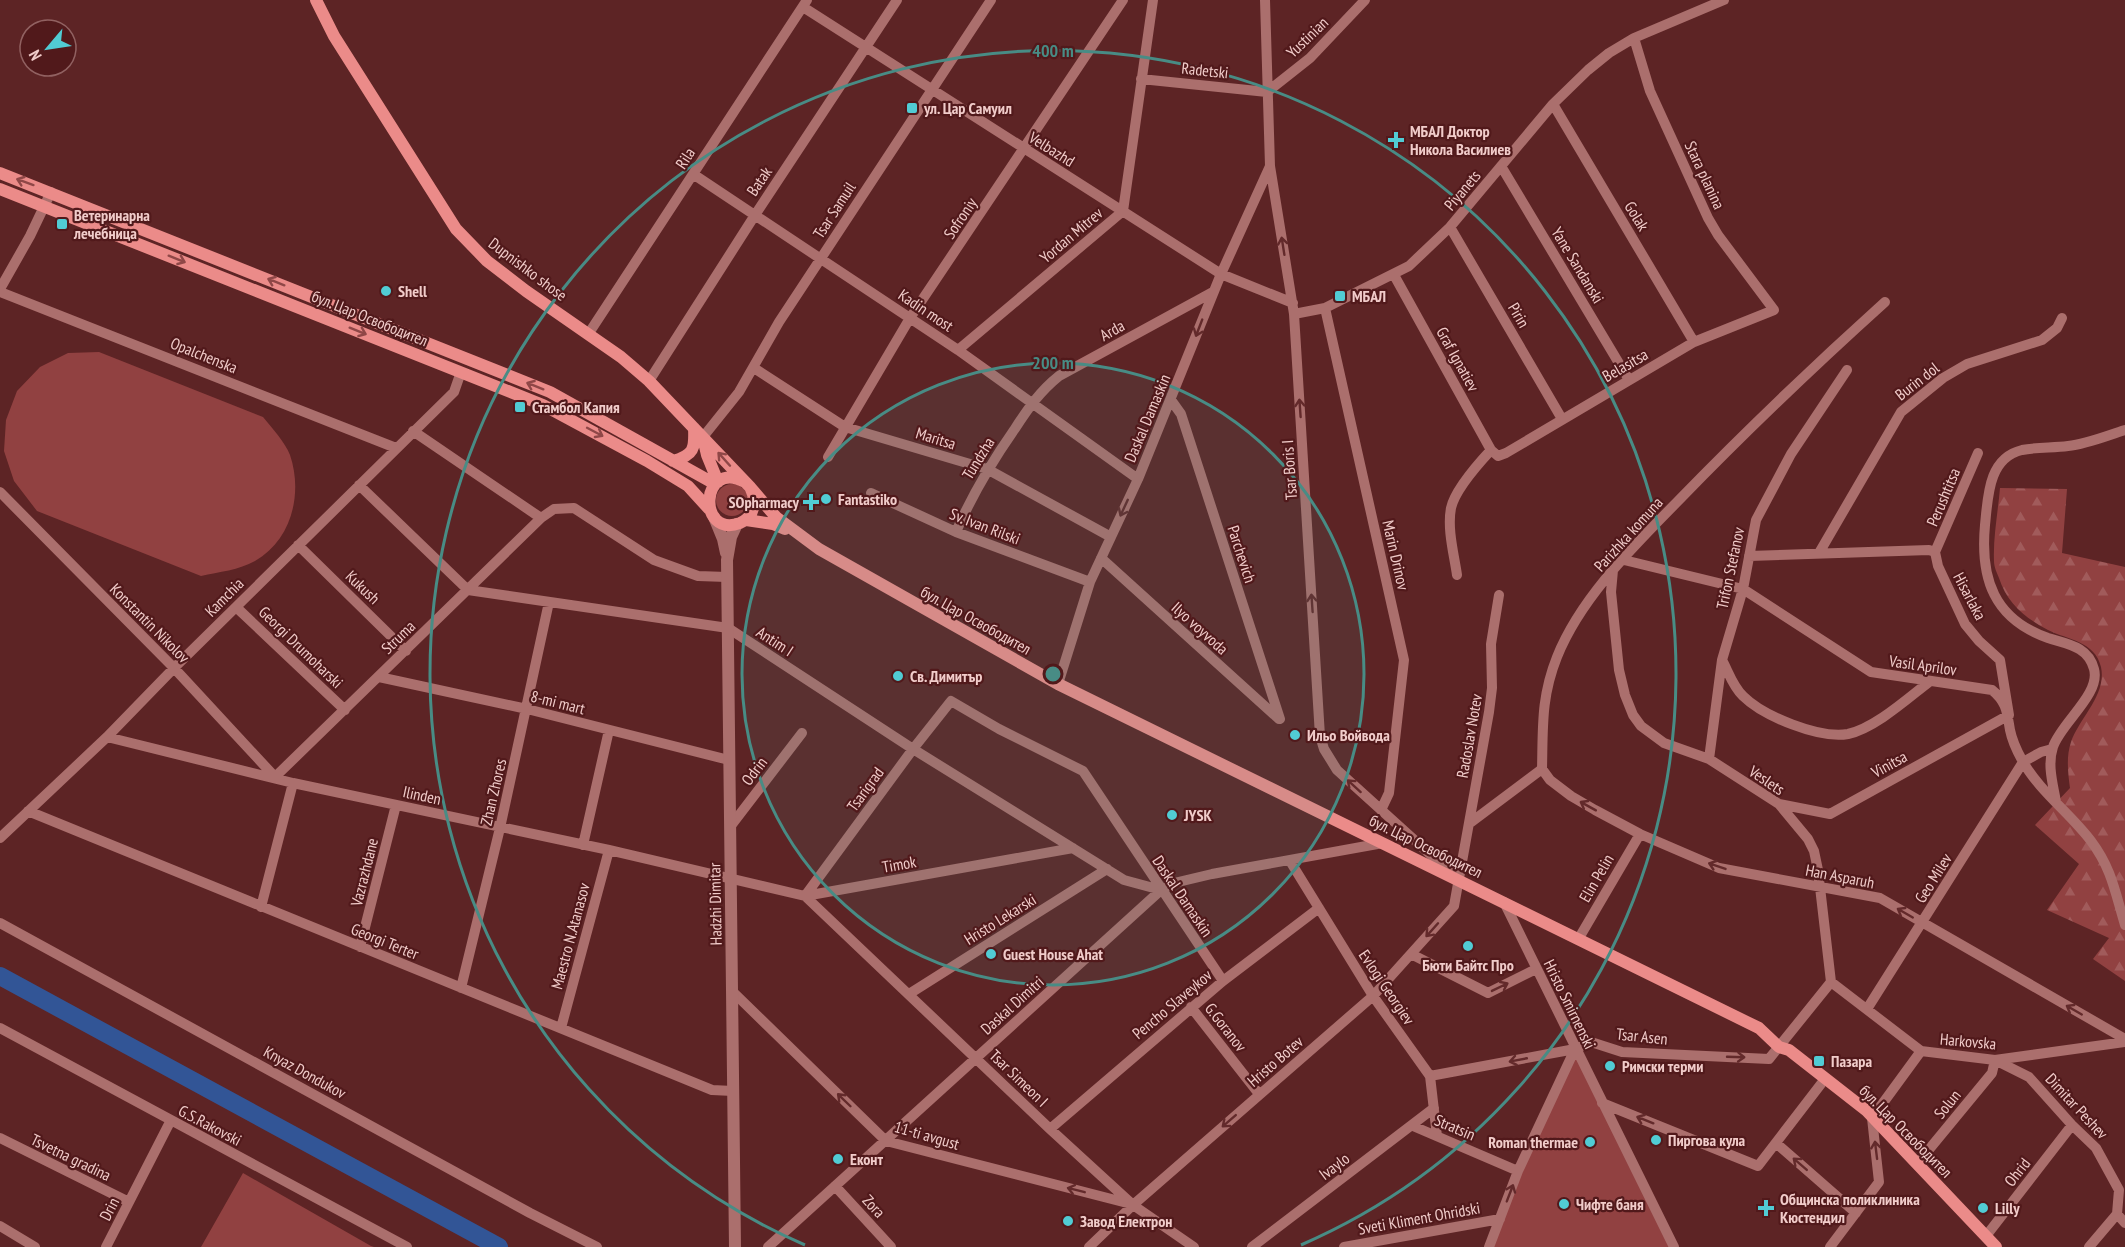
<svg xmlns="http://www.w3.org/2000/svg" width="2125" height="1247" font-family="'PT Sans Narrow',sans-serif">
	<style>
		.green { fill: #914141 }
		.forest { fill: url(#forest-firs) }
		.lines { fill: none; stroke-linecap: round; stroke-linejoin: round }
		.river { stroke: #325596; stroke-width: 18 }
		.minor { stroke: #ab6f6d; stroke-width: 10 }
		.tertiary { stroke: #ab6f6d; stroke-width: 12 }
		.secondary { stroke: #eb8b89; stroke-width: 12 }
		.oneway { stroke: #8f4747 }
		.oneway2 { stroke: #632a2b }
		.ring { fill: none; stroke: #488c85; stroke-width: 3 }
		.poi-dot { fill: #51ccd4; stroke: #51191b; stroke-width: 2 }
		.labels { text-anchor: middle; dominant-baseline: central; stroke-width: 4.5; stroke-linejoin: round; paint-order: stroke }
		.street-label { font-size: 16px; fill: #f1ccca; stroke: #51191b }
		.poi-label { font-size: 16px; font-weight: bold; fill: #f1ccca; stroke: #51191b; text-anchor: start }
		.centre { fill: #488c85; stroke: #51191b; stroke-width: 3 }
		.ring-label { font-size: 18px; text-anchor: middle; font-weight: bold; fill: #488c85; stroke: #51191b; stroke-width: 4.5; stroke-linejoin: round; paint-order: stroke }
	</style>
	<defs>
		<pattern id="forest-firs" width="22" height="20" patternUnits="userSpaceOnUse" patternTransform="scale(1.5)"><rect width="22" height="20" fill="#914141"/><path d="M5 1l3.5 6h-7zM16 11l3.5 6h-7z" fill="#a15b5b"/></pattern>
	</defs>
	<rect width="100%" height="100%" fill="#5d2425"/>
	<path class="green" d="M99,352L263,417C272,428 285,442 290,455C303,493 292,540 255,561C239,570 219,572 201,576L37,511L14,481L4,451L6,420L17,391L40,367L68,353Z
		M716 500a16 16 0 1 1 32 0a16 16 0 1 1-32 0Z
		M1575,1049L1674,1247H1490Z
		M243,1173L371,1246L374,1247H201Z"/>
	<path class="forest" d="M2000,488L2067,489L2062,553L2125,567V981L2093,959L2109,938L2047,910L2079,864L2035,825L2070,788C2068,773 2066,757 2071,742C2079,718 2107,695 2101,667C2095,641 2068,640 2048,630C2025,618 2007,603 1999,578C1997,573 1994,567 1994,561C1993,537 1998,512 2000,488Z"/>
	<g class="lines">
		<path class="river" d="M0,976L499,1247"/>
		<path class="minor" d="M1265,0L1270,166L1294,314L1320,736L1324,749L1337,770L1453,875
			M803,7L1221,274L1293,303
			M1141,79L1267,92L1310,58L1365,0
			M1553,104L1694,342
			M1501,166L1629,380
			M693,174L958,350L1138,479
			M1450,227L1562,419
			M1394,275L1491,450L1498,456L1506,453L1694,342L1774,310L1718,235L1708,218L1650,91L1634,38
			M0,289L30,236L51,192
			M0,292L396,448
			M1325,308L1404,660L1389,793L1381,810
			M1294,314L1325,308L1409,266L1450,227L1553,104L1588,70L1609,53L1634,38L1724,0
			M589,333L807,0
			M958,350L1123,211L1153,0
			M754,368L845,427L987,469L1111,537
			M649,381L755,215L897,0
			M1171,400L1181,414L1280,719
			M413,431L541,518L554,509L574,508L654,560L698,576L727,577
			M703,437L739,392L779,322L991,0
			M828,457L910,318L1123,0
			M359,485L468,590L728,628L913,749L1124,880L1161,890
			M0,492L174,668L275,777L541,518
			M871,493L956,532L1090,582
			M956,532C972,495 991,463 1014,430C1028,409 1039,392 1059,376L1213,292
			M298,545L406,651
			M1935,552L1978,453
			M1819,553L1901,412L1943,378L1967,364L2042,340L2057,328L2062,318
			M1749,556L1929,550L1935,552
			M1101,558L1279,719
			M1624,560L1743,589L1871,672L1992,690C2007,702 2007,713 2010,730C2012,740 2017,751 2022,760C2039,791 2070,813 2091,841C2112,869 2115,892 2125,925
			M1457,575C1454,554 1447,529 1451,508C1455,490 1478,464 1491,450
			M236,607L345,710
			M1722,660C1728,671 1733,687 1743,696C1763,716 1819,739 1848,734C1875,728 1907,699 1929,682
			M379,677L527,709L729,760
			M1058,684L1090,582L1138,479L1221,274L1270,166
			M107,737L293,783L609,850L805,896L1073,848
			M1709,759L1722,660L1743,589L1756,520L1791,454L1847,370
			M1542,769L1550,780L1571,796L1595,810L1640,834L1719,868L1880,898L2125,1039
			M2056,802C2053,784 2047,765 2053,747C2061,723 2101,694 2094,669C2088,646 2067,644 2048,638C1994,619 1980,579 1985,525C1988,497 1988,458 2022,450C2037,447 2053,448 2068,446C2087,444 2106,436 2125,430
			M1779,804L1830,814L2009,715L2000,660L1979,641L1965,624L1938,566L1935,552
			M28,811L712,1090L733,1091
			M1470,823L1542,769C1543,727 1541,697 1557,657C1581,597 1634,546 1679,500C1745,432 1814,366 1885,302
			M730,827L802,733
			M0,838L107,737L174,668L454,392L461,372
			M583,845L609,730
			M1290,861L1373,996L1430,1076L1437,1136
			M1504,902L1674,1247
			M261,907L293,783
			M0,923L530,1213L597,1247
			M1579,938L1640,834
			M360,947L396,805
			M1411,954L1488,993L1536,969
			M1831,982L1921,1051L1995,1060L2125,1042
			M461,988L500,828L549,602
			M732,991L886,1141L1131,1204
			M909,994L1107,869
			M1191,1007L1259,1094
			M1867,1009L2023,762L2041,752L2052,749
			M0,1028L407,1247
			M561,1028L609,850
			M1430,1076L1575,1049L1591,1042L1622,1052L1769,1059L1831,982L1818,870L1814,851L1808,839L1779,804L1709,759L1664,743L1641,726L1633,715L1625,695L1619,670L1611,592L1613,570
			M1602,1103L1758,1166L1821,1084
			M1413,1126L1518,1171
			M1050,1129L1223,981L1319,908
			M0,1138L129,1202
			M1776,1143L1856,1213
			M1917,1164L1992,1073L1995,1060L2029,1077L2072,1125L2096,1148L2119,1190L2117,1214L2125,1223
			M835,1186L891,1247
			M0,1226L35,1247
			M1986,1236L2072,1125
			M106,1247L171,1120
			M768,1247L1161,890L1174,883L1212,874L1383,843
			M1089,1247L1133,1205L1373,996L1454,906L1489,712L1492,688L1491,644L1499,595
			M1194,1247L1133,1205L1050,1129L805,896L913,749L951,701L999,729L1083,771L1223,981
			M1252,1247L1434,1108
			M1344,1247L1500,1219
			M1489,1247L1518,1171L1575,1049
			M1830,1247L1879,1182L1872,1118L1921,1051
			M2089,1247L2117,1214"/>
		<path class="tertiary" d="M714,517L723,539L726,553
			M735,1247L727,560L731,537L737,524"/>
		<path class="secondary" d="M316,0L334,36L456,229L487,261L526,291L621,357L649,381L750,487C757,500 755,517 740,523C697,539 700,458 745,482
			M0,173L550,392L715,484
			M0,189L543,405L647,461L688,486L709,509
			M703,438L707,455L718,482
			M673,461C694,455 695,449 694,428
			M750,487L776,517L819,549L1058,684L1759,1028L1779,1047L1789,1050L1867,1111L1996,1247
			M746,520L773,524L785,529"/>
	</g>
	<defs><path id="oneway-shaft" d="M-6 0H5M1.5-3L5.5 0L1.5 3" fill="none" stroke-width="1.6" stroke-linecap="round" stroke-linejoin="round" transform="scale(1.5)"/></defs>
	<g class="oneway">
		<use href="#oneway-shaft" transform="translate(25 182) rotate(-160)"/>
		<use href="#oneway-shaft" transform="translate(177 259) rotate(22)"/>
		<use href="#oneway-shaft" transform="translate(276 282) rotate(-158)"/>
		<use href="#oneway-shaft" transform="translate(358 331) rotate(22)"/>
		<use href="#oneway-shaft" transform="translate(535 386) rotate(-158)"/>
		<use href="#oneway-shaft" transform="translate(595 432) rotate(28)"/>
		<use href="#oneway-shaft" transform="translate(724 459) rotate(-132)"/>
	</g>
	<g class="oneway2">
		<use href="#oneway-shaft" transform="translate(1283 246) rotate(-99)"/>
		<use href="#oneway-shaft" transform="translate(1199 328) rotate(111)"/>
		<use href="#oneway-shaft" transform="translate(1300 408) rotate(-94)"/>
		<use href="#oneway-shaft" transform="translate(1124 508) rotate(115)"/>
		<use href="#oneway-shaft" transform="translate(1312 603) rotate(-94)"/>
		<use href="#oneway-shaft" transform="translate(1354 786) rotate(-138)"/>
		<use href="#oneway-shaft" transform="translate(1588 806) rotate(-151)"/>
		<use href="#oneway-shaft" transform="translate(1717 866) rotate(-161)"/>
		<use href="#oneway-shaft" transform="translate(1905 913) rotate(-150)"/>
		<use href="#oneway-shaft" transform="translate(1432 930) rotate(132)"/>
		<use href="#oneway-shaft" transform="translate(1500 987) rotate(-26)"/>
		<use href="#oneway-shaft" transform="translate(2074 1010) rotate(-150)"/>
		<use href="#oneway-shaft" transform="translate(1736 1057) rotate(2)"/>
		<use href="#oneway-shaft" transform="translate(1518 1060) rotate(169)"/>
		<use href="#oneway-shaft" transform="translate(844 1100) rotate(-136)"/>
		<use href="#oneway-shaft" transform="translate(1645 1120) rotate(-158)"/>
		<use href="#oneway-shaft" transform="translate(1229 1121) rotate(139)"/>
		<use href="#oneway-shaft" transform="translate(1876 1150) rotate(-97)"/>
		<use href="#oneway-shaft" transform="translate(1800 1164) rotate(-139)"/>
		<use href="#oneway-shaft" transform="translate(1076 1190) rotate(-166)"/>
		<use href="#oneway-shaft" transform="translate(1510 1193) rotate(-69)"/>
	</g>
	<circle cx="1053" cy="674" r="311" fill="#488c85" fill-opacity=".12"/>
	<g class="ring">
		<circle cx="1053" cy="674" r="311"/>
		<path d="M805 1245A623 623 0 1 1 1301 1245"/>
	</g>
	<g class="poi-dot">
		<rect x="906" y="102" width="12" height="12" rx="3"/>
		<path d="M1393 131h6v6h6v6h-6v6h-6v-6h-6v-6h6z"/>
		<rect x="56" y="218" width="12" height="12" rx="3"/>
		<circle cx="386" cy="291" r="6"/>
		<rect x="1334" y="290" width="12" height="12" rx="3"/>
		<rect x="514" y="401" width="12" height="12" rx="3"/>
		<circle cx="826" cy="499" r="6"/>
		<path d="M808 493h6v6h6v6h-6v6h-6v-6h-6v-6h6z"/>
		<circle cx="898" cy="676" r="6"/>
		<circle cx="1295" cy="735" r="6"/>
		<circle cx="1172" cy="815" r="6"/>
		<circle cx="1468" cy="946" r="6"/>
		<circle cx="991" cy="954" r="6"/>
		<rect x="1813" y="1055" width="12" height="12" rx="3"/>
		<circle cx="1610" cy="1066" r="6"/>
		<circle cx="1656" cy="1140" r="6"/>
		<circle cx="1590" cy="1142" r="6"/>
		<circle cx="838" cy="1159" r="6"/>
		<circle cx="1564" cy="1204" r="6"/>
		<path d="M1763 1199h6v6h6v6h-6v6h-6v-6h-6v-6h6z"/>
		<circle cx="1983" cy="1208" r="6"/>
		<circle cx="1068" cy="1221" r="6"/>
	</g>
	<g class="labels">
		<g class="street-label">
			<text transform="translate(1307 37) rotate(-44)">Yustinian</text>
			<text transform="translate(1205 70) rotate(6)">Radetski</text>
			<text transform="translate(1052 149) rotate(32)">Velbazhd</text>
			<text transform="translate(685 158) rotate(-57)">Rila</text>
			<text transform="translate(1705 175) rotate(65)">Stara planina</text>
			<text transform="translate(759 181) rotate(-56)">Batak</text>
			<text transform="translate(1462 190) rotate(-50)">Piyanets</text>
			<text transform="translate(834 210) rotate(-57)">Tsar Samuil</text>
			<text transform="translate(1637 216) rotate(59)">Golak</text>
			<text transform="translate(960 218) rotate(-56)">Sofroniy</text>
			<text transform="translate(1071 235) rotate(-40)">Yordan Mitrev</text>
			<text transform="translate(1578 265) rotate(59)">Yane Sandanski</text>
			<text transform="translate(528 269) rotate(37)">Dupnishko shose</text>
			<text transform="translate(926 310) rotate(34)">Kadin most</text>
			<text transform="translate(1519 315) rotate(60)">Pirin</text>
			<text transform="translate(370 318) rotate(22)">бул. Цар Освободител</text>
			<text transform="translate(1112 330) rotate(-29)">Arda</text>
			<text transform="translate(204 355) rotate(22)">Opalchenska</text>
			<text transform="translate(1458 359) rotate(61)">Graf Ignatiev</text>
			<text transform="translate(1625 365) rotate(-30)">Belasitsa</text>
			<text transform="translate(1917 381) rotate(-38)">Burin dol</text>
			<text transform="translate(1147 418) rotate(-67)">Daskal Damaskin</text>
			<text transform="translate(936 438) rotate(17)">Maritsa</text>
			<text transform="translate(978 458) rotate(-58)">Tundzha</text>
			<text transform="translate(1289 470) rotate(-94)">Tsar Boris I</text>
			<text transform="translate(1943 497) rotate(-67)">Perushtitsa</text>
			<text transform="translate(985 526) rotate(21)">Sv. Ivan Rilski</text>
			<text transform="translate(1628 534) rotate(-48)">Parizhka komuna</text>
			<text transform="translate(1242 554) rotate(72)">Parchevich</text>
			<text transform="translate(1396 555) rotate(77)">Marin Drinov</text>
			<text transform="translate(1730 568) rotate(-78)">Trifon Stefanov</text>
			<text transform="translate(363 587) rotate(44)">Kukush</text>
			<text transform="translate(1970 596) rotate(62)">Hisarlaka</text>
			<text transform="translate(224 597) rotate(-45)">Kamchia</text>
			<text transform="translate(976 620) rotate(29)">бул. Цар Освободител</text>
			<text transform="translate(150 623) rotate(45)">Konstantin Nikolov</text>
			<text transform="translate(1200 628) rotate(42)">Ilyo voyvoda</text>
			<text transform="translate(398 637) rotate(-44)">Struma</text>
			<text transform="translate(775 641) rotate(33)">Antim I</text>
			<text transform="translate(301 647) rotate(44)">Georgi Drumoharski</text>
			<text transform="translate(1923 665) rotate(8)">Vasil Aprilov</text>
			<text transform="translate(558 702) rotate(14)">8-mi mart</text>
			<text transform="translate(1469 736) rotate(-80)">Radoslav Notev</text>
			<text transform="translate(1889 764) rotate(-29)">Vinitsa</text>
			<text transform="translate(754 771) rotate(-53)">Odrin</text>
			<text transform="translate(1767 780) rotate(34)">Veslets</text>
			<text transform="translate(865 789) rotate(-54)">Tsarigrad</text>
			<text transform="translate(493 792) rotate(-77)">Zhan Zhores</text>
			<text transform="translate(422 795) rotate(12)">Ilinden</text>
			<text transform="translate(1426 846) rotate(26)">бул. Цар Освободител</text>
			<text transform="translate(899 864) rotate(-10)">Timok</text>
			<text transform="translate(364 872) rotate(-76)">Vazrazhdane</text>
			<text transform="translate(1840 876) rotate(11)">Han Asparuh</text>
			<text transform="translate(1596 878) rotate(-60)">Elin Pelin</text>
			<text transform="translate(1933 878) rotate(-58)">Geo Milev</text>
			<text transform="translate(1183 896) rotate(56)">Daskal Damaskin</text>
			<text transform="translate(715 904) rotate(-91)">Hadzhi Dimitar</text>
			<text transform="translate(1000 919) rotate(-32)">Hristo Lekarski</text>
			<text transform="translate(570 936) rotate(-75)">Maestro N.Atanasov</text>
			<text transform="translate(385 941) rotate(22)">Georgi Terter</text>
			<text transform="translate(1387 987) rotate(56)">Evlogi Georgiev</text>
			<text transform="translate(1172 1004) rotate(-40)">Pencho Slaveykov</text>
			<text transform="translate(1570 1004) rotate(64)">Hristo Smirnenski</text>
			<text transform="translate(1012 1005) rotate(-42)">Daskal Dimitri</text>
			<text transform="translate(1226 1027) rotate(52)">G.Goranov</text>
			<text transform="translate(1642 1036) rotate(6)">Tsar Asen</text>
			<text transform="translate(1968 1041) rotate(5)">Harkovska</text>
			<text transform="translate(1275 1061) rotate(-41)">Hristo Botev</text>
			<text transform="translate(305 1072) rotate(29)">Knyaz Dondukov</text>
			<text transform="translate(1019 1078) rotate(44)">Tsar Simeon I</text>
			<text transform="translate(1947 1104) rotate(-51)">Solun</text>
			<text transform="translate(2077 1106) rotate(47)">Dimitar Peshev</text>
			<text transform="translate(210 1125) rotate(28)">G.S.Rakovski</text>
			<text transform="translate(1455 1127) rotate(23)">Stratsin</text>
			<text transform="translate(1906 1131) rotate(45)">бул. Цар Освободител</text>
			<text transform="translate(927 1135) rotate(16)">11-ti avgust</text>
			<text transform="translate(71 1157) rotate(26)">Tsvetna gradina</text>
			<text transform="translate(1334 1166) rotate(-37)">Ivaylo</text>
			<text transform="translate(2017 1172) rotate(-52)">Ohrid</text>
			<text transform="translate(874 1206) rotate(47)">Zora</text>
			<text transform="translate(109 1209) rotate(-63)">Drin</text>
			<text transform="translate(1419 1218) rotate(-10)">Sveti Kliment Ohridski</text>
		</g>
		<g class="poi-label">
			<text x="924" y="108">ул. Цар Самуил</text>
			<text x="1410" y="131">МБАЛ Доктор<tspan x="1410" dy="18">Никола Василиев</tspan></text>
			<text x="74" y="215">Ветеринарна<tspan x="74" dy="18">лечебница</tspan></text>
			<text x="398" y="291">Shell</text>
			<text x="1352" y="296">МБАЛ</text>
			<text x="532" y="407">Стамбол Капия</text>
			<text x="838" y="499">Fantastiko</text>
			<text x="799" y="502" text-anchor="end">SOpharmacy</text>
			<text x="910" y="676">Св. Димитър</text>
			<text x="1307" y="735">Ильо Войвода</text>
			<text x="1184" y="815">JYSK</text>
			<text x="1003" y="954">Guest House Ahat</text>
			<text x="1468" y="965" text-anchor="middle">Бюти Байтс Про</text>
			<text x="1831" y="1061">Пазара</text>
			<text x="1622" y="1066">Римски терми</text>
			<text x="1668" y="1140">Пиргова кула</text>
			<text x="1578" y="1142" text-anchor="end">Roman thermae</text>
			<text x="850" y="1159">Еконт</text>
			<text x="1780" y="1199">Общинска поликлиника<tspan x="1780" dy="18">Кюстендил</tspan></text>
			<text x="1576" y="1204">Чифте баня</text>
			<text x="1995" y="1208">Lilly</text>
			<text x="1080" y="1221">Завод Електрон</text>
		</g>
	</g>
	<circle cx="1053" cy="674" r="9" class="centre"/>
	<g class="ring-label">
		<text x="1053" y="57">400 m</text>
		<text x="1053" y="369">200 m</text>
	</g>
	<g transform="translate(48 48) rotate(241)"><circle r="28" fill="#51191b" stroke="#916161" stroke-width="1.5"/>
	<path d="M0-4.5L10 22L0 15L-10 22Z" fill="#51ccd4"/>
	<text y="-9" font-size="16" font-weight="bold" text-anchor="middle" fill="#f1ccca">N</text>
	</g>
</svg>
